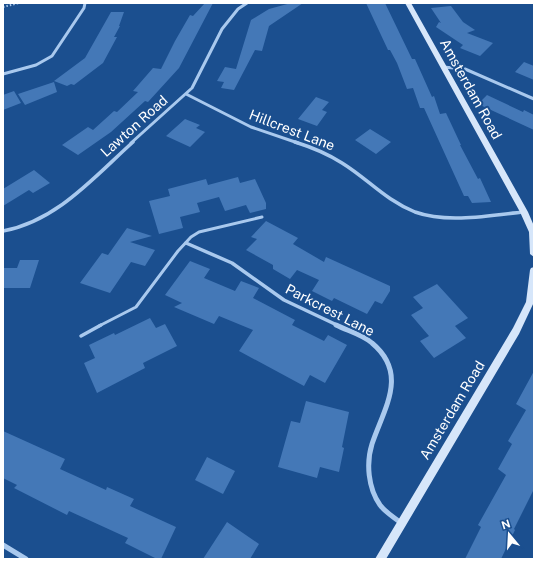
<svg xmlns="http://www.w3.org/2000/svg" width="537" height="562" font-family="'Public Sans',sans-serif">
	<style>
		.building { fill: #4478b7 }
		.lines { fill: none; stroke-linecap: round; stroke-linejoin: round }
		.path { stroke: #a9c9ee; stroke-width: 2; stroke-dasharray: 1.5 2; stroke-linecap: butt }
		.lane-far1 { stroke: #a9c9ee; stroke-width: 3 }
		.lane { stroke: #a9c9ee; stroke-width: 3.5 }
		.street-far2 { stroke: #a9c9ee; stroke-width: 3 }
		.street-far1 { stroke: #a9c9ee; stroke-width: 3.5 }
		.street { stroke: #a9c9ee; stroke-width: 5 }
		.secondary { fill: #d6e6fa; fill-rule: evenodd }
		.labels { text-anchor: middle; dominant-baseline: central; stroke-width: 4; stroke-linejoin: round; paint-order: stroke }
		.street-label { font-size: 14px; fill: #fff; stroke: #1b4f8f }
	</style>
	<rect width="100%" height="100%" fill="#1b4f8f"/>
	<path class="building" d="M205,3H213L179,68L148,102L145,101L111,132L78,155L62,145L88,127L93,130L114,111L117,112L138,92L133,91L153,68L161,69L175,41L190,15L193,16Z
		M291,3H303L269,26L262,51L255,50L234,90L221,88L224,82L217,81L225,67L236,69L251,20L269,9Z
		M366,3H385L412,59H415L432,97L434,96L440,114L446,113L461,145H460L478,179L480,178L491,202L472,203L468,196H464L424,108H420L413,88L407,89L397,63L390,50H388Z
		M451,6L463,22L475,30L467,33L493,43L480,56L460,48L463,45L436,27L439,22L441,23L431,8Z
		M111,12H124L119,26H120L114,37H117L103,63L74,85L71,84L67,86L54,81L85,58Z
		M524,62L534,66V80L515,72Z
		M54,82L57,92L25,105L18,94Z
		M14,91L21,103L3,110V95Z
		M487,95L523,112L524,110L534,115V130L478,104Z
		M316,97L329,102L322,110L327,112L317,126L298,119Z
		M185,119L200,125L196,128L205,132L190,147L166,136Z
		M370,129L391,142L376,154L355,140Z
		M34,170L50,183L33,193L29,190L3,206V189Z
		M238,177L240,183L255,179L266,203V209L250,213L246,205L225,211L219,197L197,203L200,212L180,217L183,228L159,234L149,201L170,196L168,189L206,179L208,185Z
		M266,221L298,238L293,244L324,262L326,257L390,286V291L382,304L375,301L367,314L334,298L332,301L312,291L319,280L297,270L290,279L273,269V265L246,250L257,239L251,237Z
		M127,228L152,236L130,242L155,250L145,266L131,262L110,293L80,283L102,253L108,255Z
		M20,260H39L30,288H3V268H17Z
		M190,261L210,269L204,278L235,291L241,281L259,288L253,298L295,320L292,325L324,341L328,335L347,345L325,383L310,375L304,386L239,351L253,330L219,316L214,324L174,307L182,303L165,295Z
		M437,284L468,318L455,326L466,338L434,358L420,341L429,336L411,315L423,308L413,297Z
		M150,318L156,328L165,324L177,346L143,363L145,368L97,393L84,363L95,358L89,345L114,333L115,335Z
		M534,371V489L514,529L515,530L501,559H465L481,527L478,525L506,475L498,469L512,444L508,441L526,410L516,404Z
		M306,401L349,412L342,447L344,448L339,472L320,467L317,478L278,467L291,421L300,423Z
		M3,431L65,459L60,469L106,490L107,487L134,499L130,506L176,527L161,559H157L125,543L128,538L69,511L67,515L14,488L17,485L3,478Z
		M207,457L235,471L223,494L195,480Z
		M227,522L259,544L250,559H203Z"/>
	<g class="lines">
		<path class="path" d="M3,7L19,3"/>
		<path class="lane-far1" d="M99,326L136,307L178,251L191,237L199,232L262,217"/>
		<path class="lane" d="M81,336L101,325"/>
		<path class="street-far2" d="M443,67L465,69L534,99
			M3,74L36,65L52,56L84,8L85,3
			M186,94L251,127L298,143
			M131,143L192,88L222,29L238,9L247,3"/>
		<path class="street-far1" d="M295,142C311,147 328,154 342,163C368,179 385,200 415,212C449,224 489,215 524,212
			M3,231C57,221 94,177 133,142
			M186,243L232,263L284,300L339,326"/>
		<path class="street" d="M336,325C348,331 363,335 372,343C409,374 384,408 372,444C366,463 368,488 380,505C386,513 394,517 401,523
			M3,545L26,559"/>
		<path class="secondary" d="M405,3H411L528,212L534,226V257L530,254L529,232L520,212Z
			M534,267V302L519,334L386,559H375L513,328L526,302L530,270L531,268Z"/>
	</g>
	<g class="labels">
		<g class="street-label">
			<text transform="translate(471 89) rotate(61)">Amsterdam Road</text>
			<text transform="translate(134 126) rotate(-42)">Lawton Road</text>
			<text transform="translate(292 130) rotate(21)">Hillcrest Lane</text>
			<text transform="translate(330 310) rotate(27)">Parkcrest Lane</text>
			<text transform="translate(452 410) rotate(-59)">Amsterdam Road</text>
		</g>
	</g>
	<rect width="537" height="562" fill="none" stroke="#ffffff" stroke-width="8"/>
	<g transform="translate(509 534) rotate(342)" stroke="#1b4f8f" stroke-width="3" paint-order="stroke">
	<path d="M0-3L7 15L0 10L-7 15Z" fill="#ffffff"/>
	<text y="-6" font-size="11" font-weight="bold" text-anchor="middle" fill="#ffffff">N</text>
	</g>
</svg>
